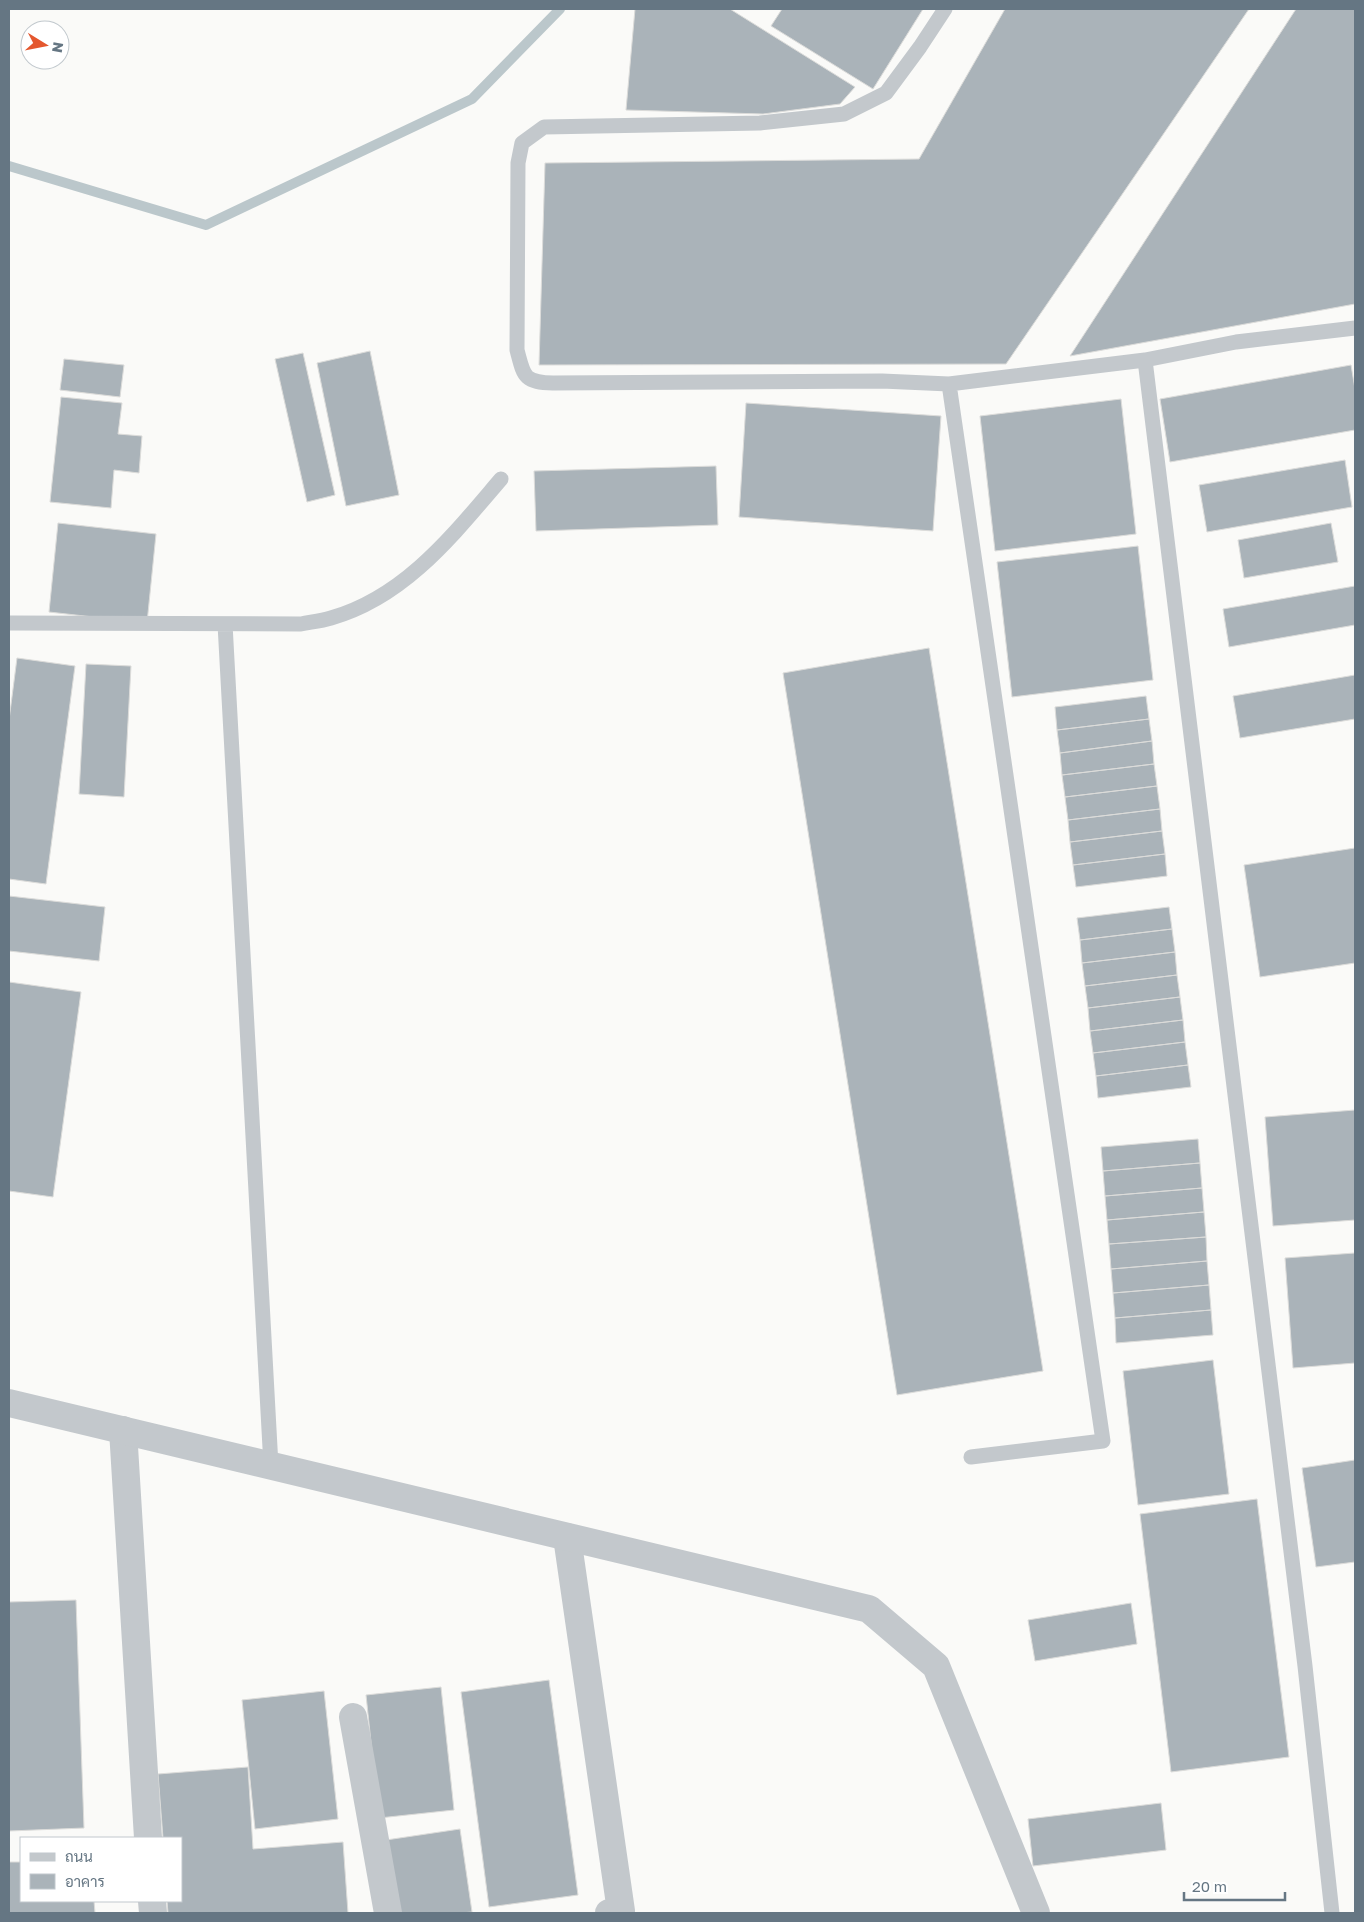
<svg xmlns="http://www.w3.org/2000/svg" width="1364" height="1922" font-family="'Golos Text',Sarabun,sans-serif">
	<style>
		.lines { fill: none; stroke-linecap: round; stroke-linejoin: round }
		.stream { stroke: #bbc7cb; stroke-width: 10 }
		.building { fill: #aab3b9; stroke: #dcdcda }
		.service { stroke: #c3c8cc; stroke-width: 15 }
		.minor { stroke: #c3c8cc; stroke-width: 28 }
		.tertiary { stroke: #c3c8cc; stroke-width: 28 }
	</style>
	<rect width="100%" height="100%" fill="#fafaf8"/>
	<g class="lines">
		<path class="stream" d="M9,166L206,225L472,99L560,9"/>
	</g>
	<path class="building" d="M635,9H730L855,87L840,104L763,114L626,110Z
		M782,9H923L873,89L771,26Z
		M1005,9H1249L1006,364L539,365L545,163L919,159Z
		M1296,9H1355V304L1070,356Z
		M370,351L399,495L346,506L317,363Z
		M303,353L335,495L307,502L275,359Z
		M64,359L124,365L120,397L60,390Z
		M1351,365L1355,389V430L1170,462L1160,399Z
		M61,397L122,403L118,434L142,436L139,473L114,470L111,508L50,502Z
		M1121,399L1136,534L995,551L980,416Z
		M746,403L941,416L933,531L739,517Z
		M1345,460L1352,507L1207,532L1199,485Z
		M716,466L718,525L536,531L534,471Z
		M58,523L156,534L147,623L49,612Z
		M1331,523L1338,562L1244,578L1238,540Z
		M1138,546L1153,680L1012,697L997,562Z
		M1355,586V625L1229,647L1223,609Z
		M929,648L1043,1371L897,1395L783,673Z
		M17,658L75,666L46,884L9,879V720Z
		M86,664L131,666L124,797L79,794Z
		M1355,675V719L1240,738L1233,696Z
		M1146,696L1149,719L1057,730L1055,707Z
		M1149,719L1152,741L1060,753L1057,730Z
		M1152,741L1154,764L1062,775L1060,753Z
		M1154,764L1157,786L1065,797L1062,775Z
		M1157,786L1160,809L1068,820L1065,797Z
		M1160,809L1162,831L1070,842L1068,820Z
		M1162,831L1165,854L1073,865L1070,842Z
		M1355,848V963L1260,977L1244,865Z
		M1165,854L1167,876L1076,887L1073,865Z
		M9,896L105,907L99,961L9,951Z
		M1169,907L1172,929L1080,940L1077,918Z
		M1172,929L1175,952L1082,963L1080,940Z
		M1175,952L1177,975L1085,986L1082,963Z
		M1177,975L1180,997L1088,1008L1085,986Z
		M9,982L81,992L53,1197L9,1191Z
		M1180,997L1183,1020L1090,1031L1088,1008Z
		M1183,1020L1185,1042L1093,1053L1090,1031Z
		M1185,1042L1188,1065L1096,1076L1093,1053Z
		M1188,1065L1191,1087L1098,1098L1096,1076Z
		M1355,1110V1220L1273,1226L1265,1117Z
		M1198,1139L1200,1163L1103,1171L1101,1147Z
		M1200,1163L1202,1188L1105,1196L1103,1171Z
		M1202,1188L1204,1212L1107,1220L1105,1196Z
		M1204,1212L1206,1237L1109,1244L1107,1220Z
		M1206,1237L1207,1261L1111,1269L1109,1244Z
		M1355,1253V1363L1293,1368L1285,1258Z
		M1207,1261L1209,1285L1113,1293L1111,1269Z
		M1209,1285L1211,1310L1115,1318L1113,1293Z
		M1211,1310L1213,1335L1116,1343L1115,1318Z
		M1213,1360L1229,1494L1138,1505L1123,1371Z
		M1355,1460V1562L1316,1567L1302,1468Z
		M1257,1499L1289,1757L1171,1772L1140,1514Z
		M76,1600L84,1828L9,1831V1602Z
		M1131,1603L1137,1644L1035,1661L1028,1620Z
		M549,1680L578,1895L489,1907L461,1692Z
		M441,1687L454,1810L379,1818L366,1695Z
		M324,1691L338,1819L255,1829L242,1700Z
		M248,1767L253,1849L343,1842L348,1913H168L167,1901H181V1838H163L158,1774Z
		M1161,1803L1166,1850L1033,1866L1028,1819Z
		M460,1829L472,1912L461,1913H397L386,1840Z
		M9,1862H21V1901H94L95,1913H9Z"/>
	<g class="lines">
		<path class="service" d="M945,9L920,47L886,93L844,114L760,123L544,127L522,143L518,163L517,350C524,376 523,382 553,383L882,381L949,384L1145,360L1236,342L1355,328
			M1145,360L1305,1666L1332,1913
			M949,384L1103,1441L971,1457
			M9,623L301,624C311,622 321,621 331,618C405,597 453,535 501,479
			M225,624L271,1466"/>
		<path class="minor" d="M123,1430L148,1838
			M567,1537L621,1911L609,1913
			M353,1717L388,1913
			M152,1901L153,1913"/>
		<path class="tertiary" d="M9,1403L869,1609L936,1666L1036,1913"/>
	</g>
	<rect width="1364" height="1922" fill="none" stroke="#657683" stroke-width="20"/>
	<rect x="20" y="1837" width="162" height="65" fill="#ffffff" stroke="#c1c8cd"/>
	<rect x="30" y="1853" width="25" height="8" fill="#c3c8cc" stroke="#c1c8cd"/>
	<text x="65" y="1862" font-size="15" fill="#657683">ถนน</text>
	<rect x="30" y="1874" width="25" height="15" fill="#aab3b9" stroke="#c1c8cd"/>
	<text x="65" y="1887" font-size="15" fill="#657683">อาคาร</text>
	<g transform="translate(45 45) rotate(100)"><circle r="24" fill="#ffffff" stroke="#c1c8cd"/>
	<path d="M0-4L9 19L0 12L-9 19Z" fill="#e4572e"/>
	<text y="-8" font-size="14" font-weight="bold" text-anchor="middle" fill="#657683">N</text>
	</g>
	<path d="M1184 1892v8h101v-8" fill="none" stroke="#657683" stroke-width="2.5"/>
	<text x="1192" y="1892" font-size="15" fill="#657683" stroke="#ffffff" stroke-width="4" paint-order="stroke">20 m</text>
</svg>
